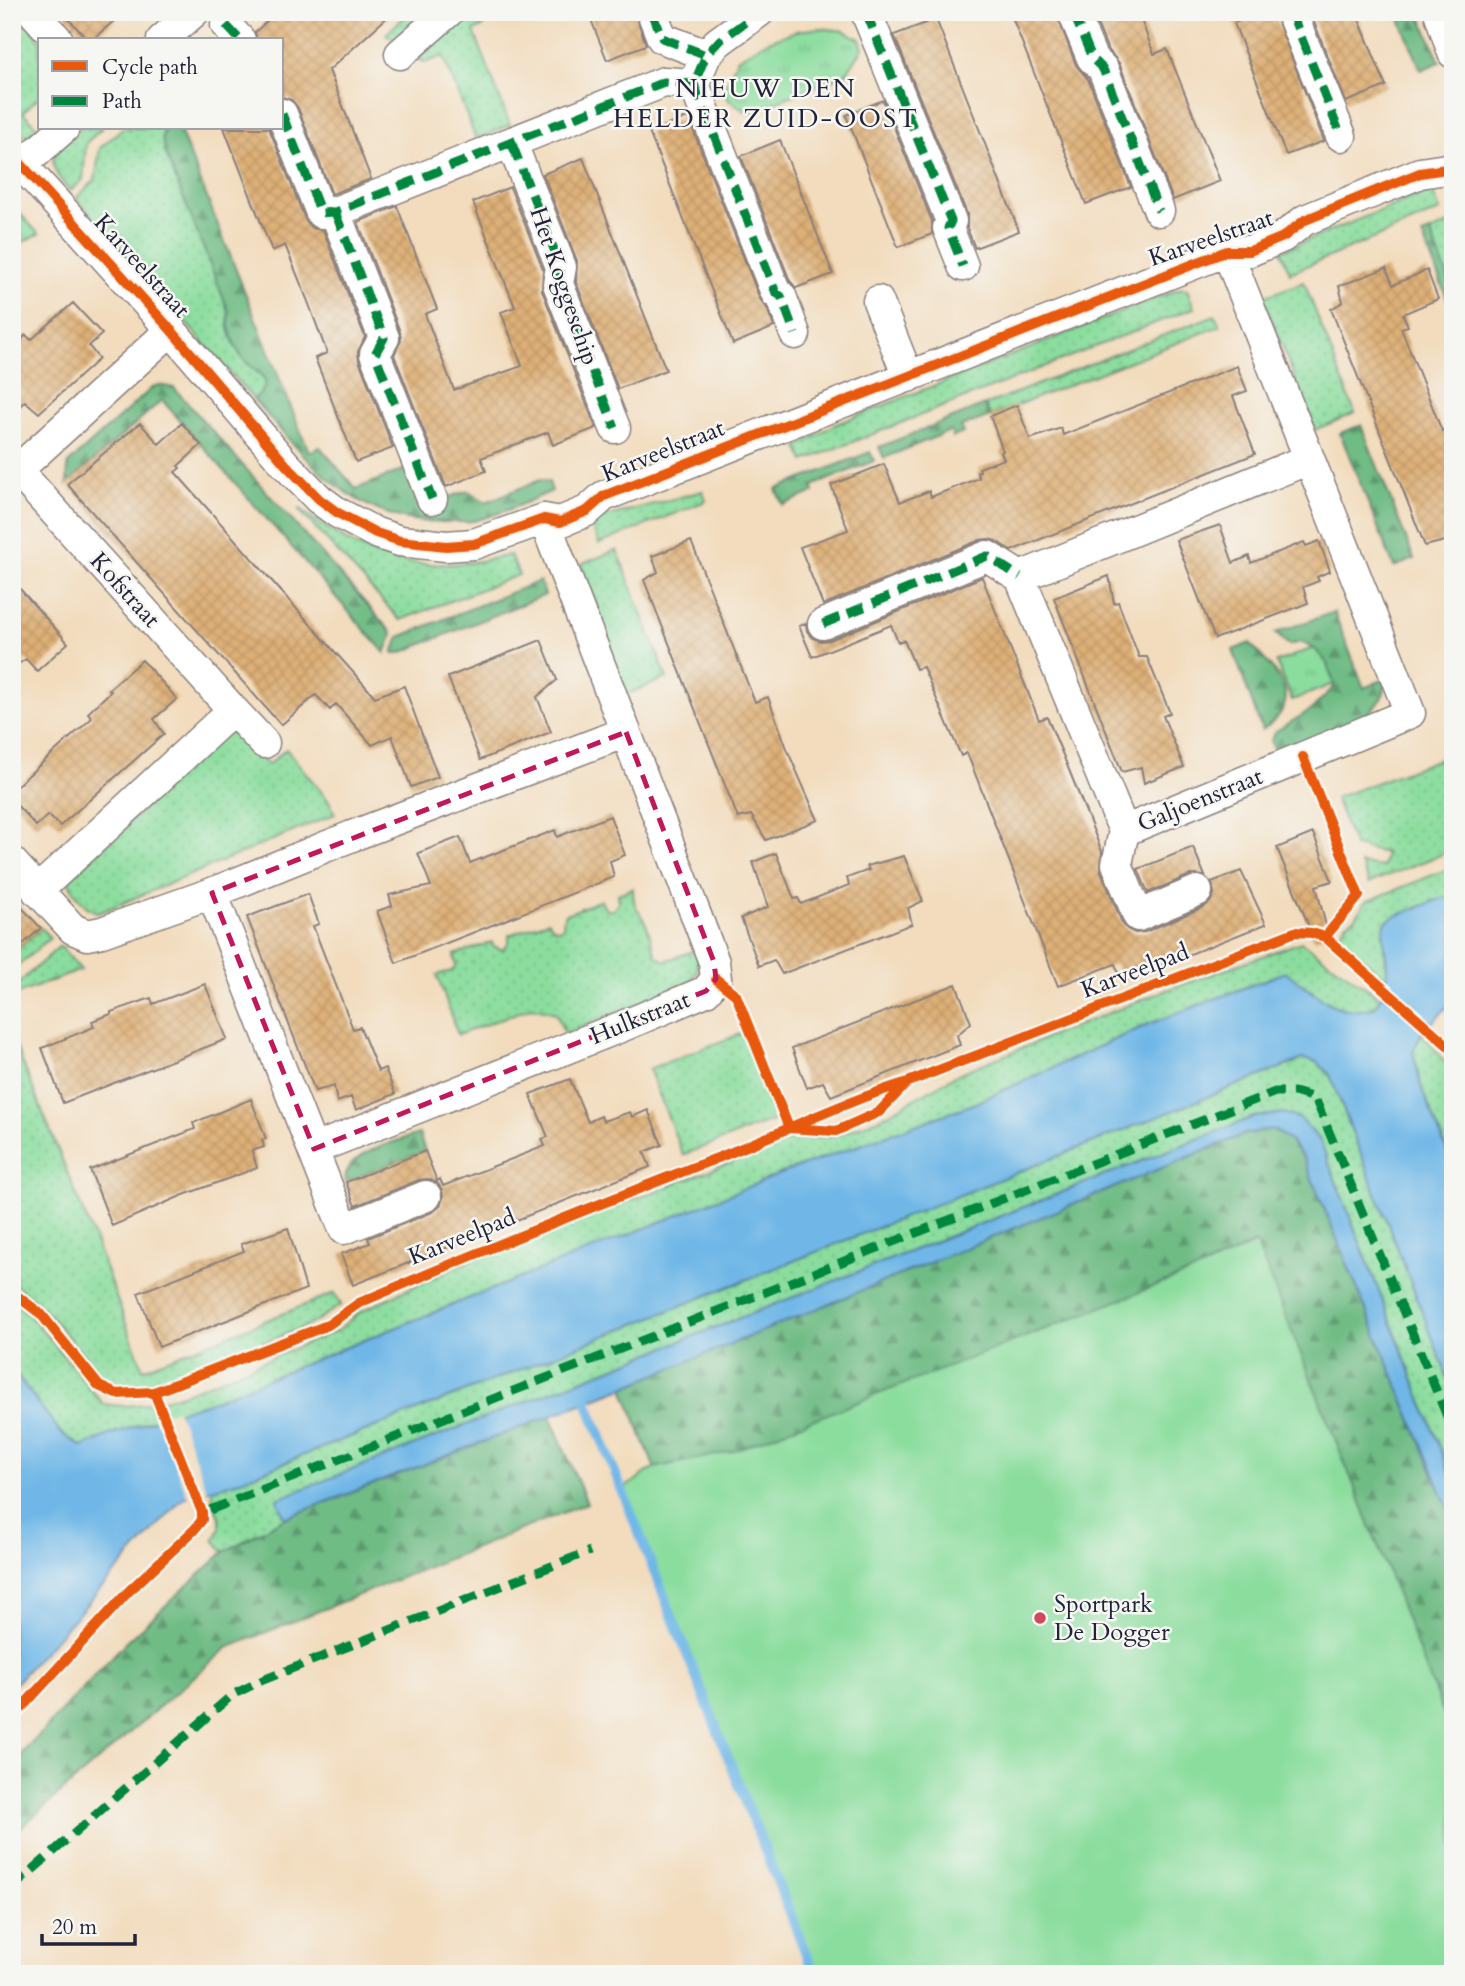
<svg xmlns="http://www.w3.org/2000/svg" width="1465" height="1986" font-family="Cardo,serif">
	<style>
		.grass { fill: url(#grass-dots); stroke: #56806c; stroke-width: 2 }
		.forest { fill: url(#forest-firs); stroke: #496f60; stroke-width: 2 }
		.park { fill: url(#park-tufts); stroke: #56806c; stroke-width: 2 }
		.garden { fill: #8bdd9e; stroke: #56806c; stroke-width: 2 }
		.water { fill: #70b7e7; stroke: #496c91; stroke-width: 2 }
		.pier { fill: #f2dcbd }
		.lines { fill: none; stroke-linecap: round; stroke-linejoin: round }
		.stream { stroke: #70b7e7; stroke-width: 10 }
		.building { fill: url(#building-cross-hatch) }
		.minor-casing { stroke: #8a7f7c; stroke-width: 33 }
		.minor { stroke: #fff; stroke-width: 30 }
		.quiet { stroke: #00873e; stroke-width: 9; stroke-dasharray: 18 9; stroke-linecap: butt }
		.cycleway-casing { stroke: #f6f6f2; stroke-width: 15 }
		.cycleway { stroke: #e8590c; stroke-width: 10 }
		.marked { fill: none; stroke: #c2185b; stroke-width: 5; stroke-dasharray: 14 9; stroke-linejoin: round }
		.poi-dot { fill: #d1495b; stroke: #f6f6f2; stroke-width: 2.5 }
		.labels { text-anchor: middle; dominant-baseline: central; stroke-width: 5; stroke-linejoin: round; paint-order: stroke }
		.street-label { font-size: 24px; fill: #22223b; stroke: #f6f6f2 }
		.poi-label { font-size: 24px; fill: #22223b; stroke: #f6f6f2; text-anchor: start }
		.neighbourhood-label { font-size: 26px; letter-spacing: 2px; fill: #22223b; stroke: #f6f6f2 }
	</style>
	<defs>
		<pattern id="grass-dots" width="8" height="8" patternUnits="userSpaceOnUse" patternTransform="scale(1.75)"><rect width="8" height="8" fill="#8bdd9e"/><path d="M2 2h.1M6 6h.1" fill="none" stroke="#78bd89" stroke-width="1.8" stroke-linecap="round"/></pattern>
		<pattern id="forest-firs" width="22" height="20" patternUnits="userSpaceOnUse" patternTransform="scale(1.75)"><rect width="22" height="20" fill="#70bc85"/><path d="M5 1l3.5 6h-7zM16 11l3.5 6h-7z" fill="#5c986e"/></pattern>
		<pattern id="park-tufts" width="24" height="20" patternUnits="userSpaceOnUse" patternTransform="scale(1.75)"><rect width="24" height="20" fill="#8bdd9e"/><path d="M3 7l-1-3M5 7V3M7 7l1-3M15 17l-1-3M17 17v-4M19 17l1-3" fill="none" stroke="#78bd89"/></pattern>
		<pattern id="building-cross-hatch" width="8" height="8" patternUnits="userSpaceOnUse" patternTransform="scale(1.75)"><rect width="8" height="8" fill="#deb077"/><path d="M0 0l8 8M0 8l8-8" fill="none" stroke="#be9768"/></pattern>
	</defs>
	<rect width="100%" height="100%" fill="#f6f6f2"/>
	<filter id="ink" filterUnits="userSpaceOnUse"><feTurbulence type="fractalNoise" baseFrequency=".0143" numOctaves="2"/><feDisplacementMap in="SourceGraphic" scale="14" xChannelSelector="R" yChannelSelector="G"/><feConvolveMatrix kernelMatrix="1 2 1 2 8 2 1 2 1" color-interpolation-filters="sRGB"/></filter>
	<filter id="wash" filterUnits="userSpaceOnUse"><feTurbulence type="fractalNoise" baseFrequency=".00686" numOctaves="4" result="noise"/><feDisplacementMap in="SourceGraphic" scale="28" xChannelSelector="R" yChannelSelector="G"/><feGaussianBlur stdDeviation="1.57" result="paint"/><feColorMatrix in="noise" values="0 0 0 0 0 0 0 0 0 0 0 0 0 0 0 0 0 1.4 0 .05"/><feComposite in="paint" operator="in"/></filter>
	<g filter="url(#wash)">
		<rect width="100%" height="100%" fill="#f2dcbd"/>
		<path class="grass" d="M410,12H429L397,41L386,34Z
			M468,12L493,13L481,17L484,26L474,31L510,125L476,139L443,56L424,63L419,59L421,55Z
			M12,22L29,23L40,40V96L23,112L38,128L37,134L21,136L12,129Z
			M81,128H102L86,143L83,180L70,191C40,159 54,153 81,128Z
			M123,128H165L162,137L229,313C226,330 236,353 249,365C254,370 263,374 265,381C267,389 259,395 254,400L76,198L95,180L100,148Z
			M1432,191L1440,211L1290,273L1281,251L1426,192Z
			M12,205L39,234L12,247Z
			M1453,222V290L1430,232Z
			M1304,282L1355,413L1315,430L1263,297Z
			M1182,288L1187,289L1194,308L804,461L798,447L834,425Z
			M1215,315L1220,326L990,416L985,405Z
			M703,491L706,501L599,544L590,521Z
			M301,509C369,564 424,576 510,555L519,575L400,620L299,510Z
			M617,550L667,678L625,695L596,623L602,620L581,564Z
			M233,723L268,765L286,749L329,801L335,814L99,913C85,909 74,894 68,881Z
			M1439,759L1453,793V850L1369,883L1361,864L1383,867L1386,853L1354,846L1335,798Z
			M1453,867V894L1393,917L1386,922L1384,946L1388,979L1341,941L1340,933L1346,924L1356,917L1365,902Z
			M633,888C633,910 638,907 646,924C650,932 652,946 656,956L665,961L699,949L697,971L689,983L565,1034L556,1013L532,1007L458,1035L437,975L452,971L456,965L454,955L492,942L493,946L503,950L509,942V935L548,921L554,928L559,929L563,926L564,915L601,900L606,910H613L619,901L618,894Z
			M41,928L50,938L12,971V954Z
			M1301,942L1381,998C1356,1033 1310,989 1285,972L1149,1024L971,1105L793,1169L217,1399L109,1435L82,1447L61,1433L12,1369V1300L34,1320L103,1404C150,1413 200,1387 242,1370C274,1357 306,1344 337,1331L357,1314L382,1301L466,1263L790,1140L836,1135L879,1119L960,1073L1156,994Z
			M60,946L81,970L12,996V989Z
			M743,1033L777,1119L683,1155L649,1069Z
			M1421,1034C1434,1046 1441,1059 1453,1072V1165L1422,1090L1413,1052Z
			M12,1037L94,1238L143,1369L335,1293L341,1305L311,1324L167,1382L132,1389L116,1387L104,1379L41,1305L12,1282Z
			M1303,1059L1317,1062L1330,1075L1453,1391V1480L1320,1141L1284,1113L1254,1117L278,1499L285,1518L224,1552L214,1540L220,1529V1517L213,1506L212,1488L236,1482Z"/>
		<path class="forest" d="M1397,12H1419L1440,62L1421,70Z
			M165,128H179L309,452L320,447L356,489L408,468L425,505L468,491L486,502L540,480L549,482L552,491C528,501 503,514 477,520C467,523 455,522 445,522C355,525 308,461 254,400C259,395 266,389 265,381C263,374 254,370 249,365C236,353 226,330 229,312L165,152L162,137Z
			M1430,232L1453,290V313L1422,235Z
			M159,385L174,388L393,634L385,653L162,400L67,484L68,464L153,387Z
			M985,405L990,416L961,427L963,433L953,437L950,431L884,458L879,447Z
			M1361,425L1414,559L1394,567L1340,433Z
			M870,452L874,461L812,486L814,492L783,505L776,489Z
			M540,581L545,595L400,653H393L399,637Z
			M1334,612L1364,688L1385,679C1392,720 1306,742 1276,755L1271,741L1275,732L1312,709L1334,687C1331,665 1322,651 1301,642L1289,645L1275,633Z
			M1250,643C1274,672 1310,698 1262,730L1233,650Z
			M1273,1129L1290,1141L1303,1157L1453,1520V1738L1359,1498L1255,1243L1199,1269L854,1974L623,1388L1245,1134Z
			M419,1134L425,1151L346,1182C340,1154 398,1141 419,1134Z
			M550,1416L587,1503L227,1648L12,1835V1764L125,1643L224,1552L285,1518Z"/>
		<path class="park" d="M820,28L844,31L860,39L863,48L846,74L748,113L728,99L724,90L737,59L766,42L796,31Z
			M1314,648L1326,662L1334,684L1292,700L1276,662Z"/>
		<path class="garden" d="M1256,1243L1359,1498L1453,1738V1974H814L623,1489L654,1468L730,1452L1199,1269Z"/>
		<path class="water" d="M1453,894V1001L1421,1034L1413,1052L1422,1090L1453,1165V1391L1330,1075L1317,1062L1303,1059L236,1482L183,1498L12,1687V1369L61,1433L82,1447L109,1435L217,1399L793,1169L971,1105L1149,1024L1286,972C1315,993 1336,1018 1374,1008C1395,978 1385,963 1383,929L1386,922L1393,917Z
			M1284,1113L1302,1120L1320,1141L1453,1480V1520L1303,1157L1290,1141L1273,1129L1245,1134L623,1388L285,1518L277,1499L1254,1117Z"/>
		<path class="pier" d="M177,1409L208,1493L189,1500L156,1416Z"/>
		<g class="lines">
			<path class="stream" d="M587,1402L814,1974"/>
		</g>
		<g id="blocks">
			<path class="building" d="M62,12H124L92,40H88Z
				M277,12H393L329,70L371,179L332,194L298,108L292,100L282,97V40H257L255,32Z
				M588,12H635L646,45L607,60Z
				M1010,12H1056L1076,65L1088,79L1131,187L1086,204Z
				M1092,12H1138L1154,54L1167,49L1220,181L1173,200L1119,63L1107,48Z
				M1261,12H1274L1324,141L1286,155L1234,23Z
				M1310,12H1356L1386,86L1346,102Z
				M936,19L1019,231L975,248L967,228V214L894,35Z
				M883,100L932,221V234L898,247L846,115Z
				M688,117L760,299L767,308L774,327L733,344L649,132Z
				M224,128H269L305,219L312,228L323,230L365,337L358,352L359,360L393,448L356,462L315,358L327,353L307,299L285,245L272,251Z
				M780,140L833,274L796,288L790,281L741,156Z
				M583,158L666,370L618,389L576,282L577,261L543,174Z
				M510,187L543,269L542,290L596,428L553,445L548,432L481,458L486,471L446,487L394,355L401,340L400,332L358,222L397,206L437,309L425,314L454,390L522,366L501,312L515,307L473,202Z
				M1386,268L1393,285L1427,270L1438,299L1403,314L1408,326L1401,328L1442,431L1453,428V539L1425,546L1331,309L1343,302L1339,286Z
				M73,303L102,334L89,346L99,359L39,413L25,401L12,413V348L26,335L31,340Z
				M1237,366L1247,391L1233,396L1255,454L1011,551L996,541L988,539L980,540L823,605L800,547L848,530L831,485L884,464L900,502L929,491L931,497L979,478L977,472L980,471L979,468L1004,459L1001,452L1003,451L990,416L1017,405L1030,439L1061,428L1063,435Z
				M140,423L159,444L182,423L201,445L178,466L180,468L175,472L375,697L404,686L438,777L411,787L392,736L372,745L336,704L330,710L316,695L281,725L67,484Z
				M1220,525L1233,563L1249,556L1251,563L1304,542L1306,546L1319,541L1330,571L1317,577L1319,581L1303,587L1308,603L1215,639L1176,540Z
				M691,541L755,702L768,697L789,754L818,820L766,840L751,815L738,818L644,580L658,572L652,556Z
				M1109,576L1114,603L1118,602L1139,657H1147L1170,713L1163,716L1184,767L1144,783L1141,767L1122,772L1054,598Z
				M982,577L1039,720L1047,717L1065,760L1102,852L1101,871L1122,923L1127,929L1135,933L1145,932L1204,907L1210,902L1214,894L1212,882L1241,871L1266,924L1122,981L1115,964L1058,986L967,753L961,756L923,667L916,669L904,640L898,642L891,625L812,657L799,626L806,623L807,631L813,638L821,641L830,640Z
				M12,580L68,643L37,671L26,659L12,668Z
				M541,640L557,680L537,697L551,732L480,760L448,677Z
				M142,660L177,699L154,719L164,734L60,826L48,815L36,826L12,800V790L92,718L88,713L111,691L109,689Z
				M610,816L625,855L610,861L614,877L396,963L377,911L392,906L389,895L431,886L418,853L460,837L470,863L555,830L557,837Z
				M1313,833L1332,881L1316,886L1328,934L1314,939L1277,848Z
				M1193,847L1205,876L1190,875L1148,893L1138,869Z
				M776,853L794,899L798,898L801,904L849,885L847,878L869,870L867,866L904,856L923,901L908,908L912,924L782,974L774,960L759,966L741,918L768,907L753,862Z
				M308,894L319,924L313,926L353,1029L360,1027L378,1071L385,1068L395,1094L356,1110L351,1097L337,1102L334,1086L315,1091L247,917Z
				M12,897L41,928L12,954Z
				M205,984L227,1039L63,1103L42,1048L94,1027L92,1021L111,1014V1012L151,998L153,1004Z
				M956,984L971,1023L957,1035L960,1045L831,1096L823,1082L807,1088L792,1048Z
				M570,1079L588,1122L601,1116L603,1121L630,1112L632,1117L648,1110L662,1145L644,1152L650,1167L353,1285L341,1254L370,1243L368,1238L433,1212L440,1206L443,1198L442,1190L437,1183L428,1179L419,1180L355,1206L346,1182L425,1151L437,1181L440,1179L443,1186L545,1146L542,1139L548,1137L530,1094Z
				M251,1099L266,1139L262,1140L264,1147L252,1151L257,1168L181,1196L112,1226L90,1170L195,1129L193,1123Z
				M288,1228L306,1289L159,1347L138,1293L244,1251L241,1244Z"/>
		</g>
	</g>
	<g filter="url(#ink)">
		<use href="#blocks" fill-opacity="0" stroke="#8a7f7c" stroke-width="2"/>
		<g class="lines">
			<g class="minor-casing">
				<path id="minor" d="M33,12L58,40
					M652,12L662,38L706,55L718,42L759,12
					M866,12L951,221L948,228L963,266
					M1073,12L1092,58L1103,69L1159,211
					M1291,12L1341,136
					M1439,12L1453,53
					M226,25L240,40
					M162,40L194,12
					M400,54L448,12
					M694,84L776,293L781,296L795,334
					M282,114L321,213L335,212L664,82L694,84L706,55
					M512,144L561,267L558,284L615,428
					M12,154L171,330L286,465L319,499L338,513L376,533L400,541L446,546L474,544L544,519L560,522L587,511L604,496L1227,251H1250L1283,237L1305,220L1420,173L1453,168
					M22,165L64,128
					M335,212L384,338L375,354L432,499
					M878,301L908,377
					M17,470L233,710L37,891
					M12,475L171,330
					M823,624L987,556L1020,577
					M233,710L264,743
					M1124,831L1410,713L1227,251
					M1124,831L1020,577L1309,459
					M1124,831L1117,864L1138,916L1197,891
					M12,862L73,929L87,935L102,932L212,893L352,836L626,732
					M212,893L344,1229L426,1196
					M314,1149L623,1026L706,991L716,979L714,962L544,519"/>
			</g>
			<use href="#minor" class="minor"/>
			<path class="quiet" d="M652,12L662,38L706,55L718,42L759,12
				M866,12L951,221L948,228L963,266
				M1073,12L1092,58L1103,69L1159,211
				M1291,12L1341,136
				M226,25L240,40
				M694,84L776,293L781,296L795,334
				M282,114L321,213L335,212L664,82L694,84L706,55
				M512,144L561,267L558,284L615,428
				M335,212L384,338L375,354L432,499
				M823,624L987,556L1020,577
				M210,1510L1275,1092H1294L1315,1098L1453,1431
				M12,1888L232,1695L263,1680L590,1551"/>
			<g class="cycleway-casing">
				<path id="cycleway" d="M12,154L171,330L286,465L319,499L338,513L376,533L400,541L446,546L474,544L544,519L560,522L587,511L604,496L1227,251H1250L1283,237L1305,220L1420,173L1453,168
					M1303,757L1359,896L1325,937
					M716,979L736,995L789,1128L836,1131L879,1112L906,1084
					M12,1292L41,1314L99,1386L116,1394L154,1392L165,1388L328,1325L359,1303C478,1252 599,1204 720,1157C783,1132 843,1102 908,1082L1295,932L1312,933L1325,937L1453,1050
					M12,1718L129,1591L194,1530L202,1520V1512L154,1392"/>
			</g>
			<use href="#cycleway" class="cycleway"/>
		</g>
	</g>
	<path class="marked" d="M626,732L714,962L716,979L706,991L314,1149L212,893Z"/>
	<circle class="poi-dot" cx="1040" cy="1618" r="7"/>
	<g class="labels">
		<g class="street-label">
			<text transform="translate(1211 238) rotate(-19)">Karveelstraat</text>
			<text transform="translate(142 266) rotate(48)">Karveelstraat</text>
			<text transform="translate(564 286) rotate(71)">Het Koggeschip</text>
			<text transform="translate(663 451) rotate(-22)">Karveelstraat</text>
			<text transform="translate(125 590) rotate(48)">Kofstraat</text>
			<text transform="translate(1200 800) rotate(-22)">Galjoenstraat</text>
			<text transform="translate(1135 971) rotate(-21)">Karveelpad</text>
			<text transform="translate(640 1018) rotate(-22)">Hulkstraat</text>
			<text transform="translate(462 1237) rotate(-22)">Karveelpad</text>
		</g>
		<g class="poi-label">
			<text x="1054" y="1604">Sportpark<tspan x="1054" dy="28">De Dogger</tspan></text>
		</g>
		<g class="neighbourhood-label">
			<text x="766" y="88">NIEUW DEN<tspan x="766" dy="30">HELDER ZUID-OOST</tspan></text>
		</g>
	</g>
	<rect width="1465" height="1986" fill="none" stroke="#f6f6f2" stroke-width="42"/>
	<rect x="38" y="38" width="245" height="91" fill="#f6f6f2" stroke="#a1a1a9" stroke-width="2"/>
	<rect x="52" y="61" width="35" height="10" fill="#e8590c" stroke="#a1a1a9" stroke-width="2"/>
	<text x="102" y="74" font-size="21" fill="#22223b">Cycle path</text>
	<rect x="52" y="96" width="35" height="10" fill="#00873e" stroke="#a1a1a9" stroke-width="2"/>
	<text x="102" y="108" font-size="21" fill="#22223b">Path</text>
	<path d="M42 1934v10h93v-10" fill="none" stroke="#22223b" stroke-width="3.5"/>
	<text x="52" y="1934" font-size="21" fill="#22223b" stroke="#f6f6f2" stroke-width="5" paint-order="stroke">20 m</text>
</svg>
